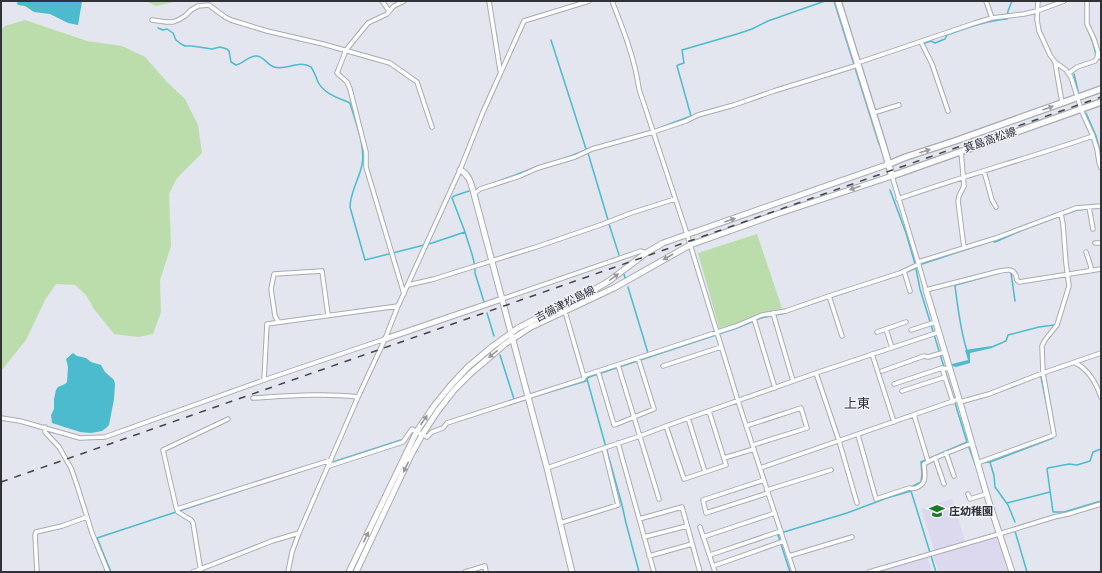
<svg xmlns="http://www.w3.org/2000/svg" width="1102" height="573" font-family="Signika,'Noto Sans JP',sans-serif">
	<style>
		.education { fill: #dcd8ee }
		.green { fill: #bbddab }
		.water { fill: #4cbbce }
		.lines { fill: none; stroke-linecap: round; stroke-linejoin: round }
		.stream { stroke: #4cbbce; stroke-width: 1.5 }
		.street-casing { stroke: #a9abb4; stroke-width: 5.5 }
		.secondary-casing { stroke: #a9abb4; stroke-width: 7 }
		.primary-casing { stroke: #a9abb4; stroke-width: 8 }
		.street { stroke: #fff; stroke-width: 3.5 }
		.secondary { stroke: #fff; stroke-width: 5 }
		.primary { stroke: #fff; stroke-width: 5.5 }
		.rail { stroke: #444549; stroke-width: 1.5; stroke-dasharray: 7 7; stroke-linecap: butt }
		.oneway { fill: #98989a }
		.labels { text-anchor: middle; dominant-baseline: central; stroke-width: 3; stroke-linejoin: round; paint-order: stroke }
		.street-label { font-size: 11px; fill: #313236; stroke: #f0f2fc }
		.poi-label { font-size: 11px; font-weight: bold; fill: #313236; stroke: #f0f2fc; text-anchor: start }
		.quarter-label { font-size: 13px; fill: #313236; stroke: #f0f2fc }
	</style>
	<rect width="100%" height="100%" fill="#e3e5ef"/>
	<path class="education" d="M952,499L965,541L936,551L934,549L921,509Z
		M997,537L1008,572H939L933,556Z
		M929,557L928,559L932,572H875Z"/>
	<path class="green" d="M145,1H174V2L156,6Z
		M25,20L87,41L122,46L145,57L167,82L185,99L198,125L202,153L177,178L169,194L171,246L160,280L161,312L153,334L138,337L114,334L94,309L86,295L75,285L56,284L45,300L26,340L1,371V30L5,26Z
		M757,234L782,308L720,331L698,253Z"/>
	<path class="water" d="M18,1H82L78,25L68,23L50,14L34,12L25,6L18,5L17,3Z
		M992,346V348L970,353V363L956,367L952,366V364L968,360L965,350Z
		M73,353L77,356L86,358L91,362L101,365L105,372L114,380L115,384L114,399L109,425L106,428L102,431L91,433L80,432L52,423L51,415L54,409V399L56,390L58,387L65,384L67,382L68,367L66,359Z"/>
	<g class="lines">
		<path class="stream" d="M834,1L879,144
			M1086,25L1093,43L1096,55
			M158,28L163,30L167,29L173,33L176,40L181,44L185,46H192L212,49L220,47L227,49L229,51L231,62L236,65C243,64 248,56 256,56C264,56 267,65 274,67C287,71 299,59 311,67C314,71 316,77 318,82C324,94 339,98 350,103C355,121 366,147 362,165C359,179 350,193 350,207L365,260L432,243L465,232C468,244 476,260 475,273L484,302
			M551,40L586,149
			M922,44L931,41L935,43L945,39L947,35C967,28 986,21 1007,19L1008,11L1012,1
			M1074,74L1078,91
			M1086,113L1096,136L1101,154
			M654,130L691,116L677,66L678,65L684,63L682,50L737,34L752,29L768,21L825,1
			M637,135L650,131
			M588,153L608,220
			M563,159L591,148
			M505,179L536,167
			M890,190L906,233L915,264
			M609,224L619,255
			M465,232L452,198L454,196L469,191
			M922,264L992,241L995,242L1027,228L1077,210L1087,209
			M916,269L920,289L967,442L975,464
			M1011,273L1015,301
			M624,274L625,278
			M884,280L902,274L916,268
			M628,287L648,353
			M799,308L850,291
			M487,313L494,336
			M992,347L1006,341L1008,335L1039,327L1054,325
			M967,351C960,329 958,308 955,286L956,285L988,276
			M500,355L514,399
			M1041,377L1050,421
			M536,396L586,381
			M432,430L443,426
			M1101,449L1093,452L1090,461L1077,465L1069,464L1048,468L1047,469L1053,512H1064L1101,501
			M990,462L1053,438L1052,436
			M980,463L990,462L994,476L995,487L1008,505L1015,522
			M325,464L333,462L401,440
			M1007,503L1050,492
			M1015,531L1027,572
			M784,532L847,513L887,498L911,491
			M779,534L778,535L790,572
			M111,572L97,538L249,488
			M639,572L626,523L622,505L587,379L589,377L737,328L761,318L786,313
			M936,572L911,491L913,486L921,482L922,474L921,462L967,442"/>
		<g class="street-casing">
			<path id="street" d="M382,1L389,11
				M489,1L500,70L501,72
				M612,1C623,29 635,59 639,89L686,231L738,401L794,572
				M986,1L992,18
				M1038,1L1037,20L1039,31L1050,55L1055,62L1062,103
				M1087,1V24L1094,39L1098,52L1101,58
				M152,20L166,22H173L178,20L185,16L191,10L198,6L209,5L225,17L231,20L267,31L323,44L390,63L417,82L432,127
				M921,42L932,64L948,111
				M1055,62L1066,70L1071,77L1082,112L1093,136L1097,149L1099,162L1101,168
				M857,63L975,23L992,18L1024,14L1037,11L1064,1
				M1069,73L1077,67L1095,61L1097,58L1098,52
				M873,113L899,105
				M961,151L964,186L959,196L958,201L964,248
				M984,171L992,200L996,207
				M892,176L918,262L926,290L1000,271C1007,270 1013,268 1016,276C1018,282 1015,278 1019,282L1101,269
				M474,194L480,189L520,176L538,168L575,157L592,149L653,132L686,121L698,115L734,105L774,91L858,65
				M898,199C963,176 1029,158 1093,136
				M1089,207L1093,229
				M1095,243H1101
				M1086,252L1091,267L1090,271
				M918,262L996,238L1076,208L1101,206
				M904,271L910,291
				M408,285L434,279L539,246L603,224L631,213L675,199
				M404,294L366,167V152L350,89L347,82L337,73L346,50L368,23L387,14L394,6L404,1
				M829,296L842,336
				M502,299L641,251L646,253
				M773,313L793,381
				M566,315L584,377
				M754,319L775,388
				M278,321L275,316L271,289L274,274L322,271L328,315
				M886,329L892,348
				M911,330L936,322
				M877,332L906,322
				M872,354L894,422
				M1075,363C1089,369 1096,383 1101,397
				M618,365L659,499
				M663,366L721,347
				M942,368L953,402
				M598,371L614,425L617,424L654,409L638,358
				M882,371L924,356L928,357L945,352
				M816,373L839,441L857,503
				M264,380L267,324L398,306
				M894,384L942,368L950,369
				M902,391L945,377
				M253,398C288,396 323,393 358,397
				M960,402L989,394L1043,373L1101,353
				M914,415L928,461
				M1,418L20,421L80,438L105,437L264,380L385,339
				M688,418L705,472
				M666,426L684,479L726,465L709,411
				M746,426L801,408L807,428L753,445
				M45,427V432L59,447L71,468L77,485L92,533L108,572
				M858,435L876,499L909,488C913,489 915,489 918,487C928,482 924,473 924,464L935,458L972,443
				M618,443L654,572
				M946,453L954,476
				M724,458L754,449
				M935,458L944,484
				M977,463L1054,435L1043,373L1042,346L1045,340L1057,325L1069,286L1066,263L1063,224L1061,214
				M329,466L403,442L412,429L427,437L432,432L443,428L447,423L583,379L586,375L736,326L762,315L786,311L829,296L900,273L919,264
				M547,468L604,448L640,436L666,426L816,373L939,332
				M760,468L959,399
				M764,480L703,500L706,513L768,493
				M767,490L831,470
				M968,494L970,499L986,494
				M177,509L331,460
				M639,519L682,507L700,572
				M560,523L618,505L604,448
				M700,527L715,572
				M644,537L687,526
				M703,537L775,513
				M710,555L781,531
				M649,556L692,544
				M789,556L852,537
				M713,566L784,541
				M37,572L35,535L36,532L62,526L87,517
				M193,572L272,541L299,533
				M201,572L193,523L191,520L178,512L176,507L163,450L228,419
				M288,572L292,552L299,533L358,397L385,339L398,306L460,170L483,112L524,21L589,1
				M465,572L485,566L486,572
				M869,572L999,534L1054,517L1068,514L1101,504"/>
		</g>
		<g class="secondary-casing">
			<path id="secondary" d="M460,170C470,175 471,184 474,194L547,468L572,572
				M926,290L959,399L988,499L1012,572
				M385,339L502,299
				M349,572L417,431L434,406L451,385L468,367L493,346L518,328L541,316L590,292L609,281L646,253L663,243L889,164
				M356,572L411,455L422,435L437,412L454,390L471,373L505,344L531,327L614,288L690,245L774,215L892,176"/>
		</g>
		<g class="primary-casing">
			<path id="primary" d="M838,1L884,148L892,176L1101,102
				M889,164L906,157L955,141L1101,89"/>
		</g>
		<use href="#street" class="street"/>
		<use href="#secondary" class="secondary"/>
		<use href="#primary" class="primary"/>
		<path class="rail" d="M1,482L1101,97"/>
	</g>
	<defs><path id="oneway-solid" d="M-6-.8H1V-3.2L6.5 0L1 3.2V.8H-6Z"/></defs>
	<g class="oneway">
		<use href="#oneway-solid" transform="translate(1048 108) rotate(-20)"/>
		<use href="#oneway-solid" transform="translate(925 151) rotate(-17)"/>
		<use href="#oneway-solid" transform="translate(855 188) rotate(161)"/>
		<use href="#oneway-solid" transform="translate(730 220) rotate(-19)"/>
		<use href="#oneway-solid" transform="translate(668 257) rotate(150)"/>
		<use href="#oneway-solid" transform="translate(614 277) rotate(-36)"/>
		<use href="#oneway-solid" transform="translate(493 354) rotate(142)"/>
		<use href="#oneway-solid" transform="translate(424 420) rotate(-56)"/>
		<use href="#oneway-solid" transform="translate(406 467) rotate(115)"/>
		<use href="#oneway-solid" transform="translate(366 537) rotate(-65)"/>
	</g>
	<defs>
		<g id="school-bare" transform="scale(1.2)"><path d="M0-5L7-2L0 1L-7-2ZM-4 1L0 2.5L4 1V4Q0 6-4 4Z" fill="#1e7827" stroke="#f0f2fc" stroke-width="2.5" paint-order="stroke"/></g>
	</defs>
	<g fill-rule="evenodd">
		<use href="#school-bare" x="937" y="511"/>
	</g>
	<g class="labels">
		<g class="street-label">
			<text transform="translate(990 140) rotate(-19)">箕島高松線</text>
			<text transform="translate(565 304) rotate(-27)">吉備津松島線</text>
		</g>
		<g class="poi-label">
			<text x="949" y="511">庄幼稚園</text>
		</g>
		<g class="quarter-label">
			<text x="857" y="404">上東</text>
		</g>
	</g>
	<rect width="1102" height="573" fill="none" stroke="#313236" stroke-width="4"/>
</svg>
